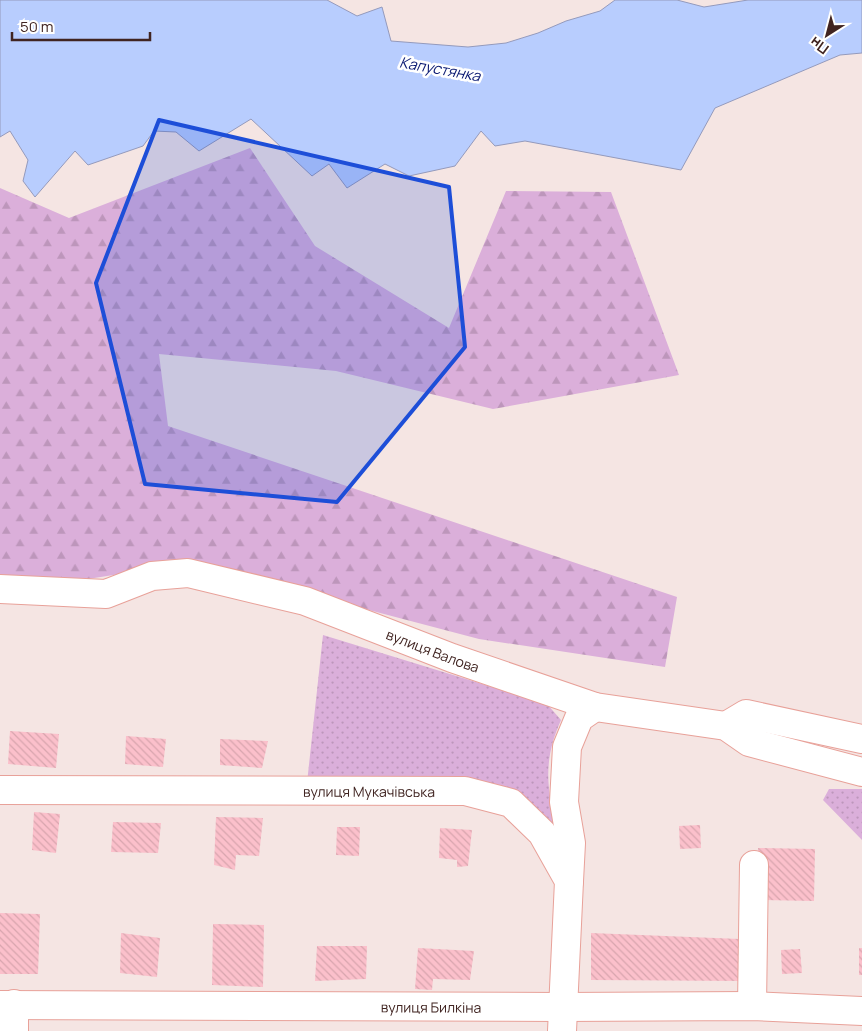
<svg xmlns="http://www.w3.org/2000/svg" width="862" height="1031" font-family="Manrope,sans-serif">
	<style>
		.grass { fill: url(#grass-dots) }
		.forest { fill: url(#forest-firs) }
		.water { fill: #b8cdfe; stroke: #949abc }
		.building { fill: url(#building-back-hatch) }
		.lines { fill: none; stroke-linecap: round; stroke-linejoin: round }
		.minor-casing { stroke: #e8a199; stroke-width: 30 }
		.minor { stroke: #fff; stroke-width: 28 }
		.marked { fill: #1d4ed8; fill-opacity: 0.2; stroke: #1d4ed8; stroke-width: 4; stroke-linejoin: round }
		.labels { text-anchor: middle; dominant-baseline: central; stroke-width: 5; stroke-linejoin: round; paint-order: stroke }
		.street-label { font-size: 14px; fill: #402421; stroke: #fff }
		.water-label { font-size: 15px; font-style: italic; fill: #0a1972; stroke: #fff }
	</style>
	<defs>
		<pattern id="grass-dots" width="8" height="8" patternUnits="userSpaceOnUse" patternTransform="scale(1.25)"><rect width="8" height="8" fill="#dbafda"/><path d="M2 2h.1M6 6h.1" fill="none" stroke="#bd96bb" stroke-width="1.8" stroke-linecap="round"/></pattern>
		<pattern id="forest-firs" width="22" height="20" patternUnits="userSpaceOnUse" patternTransform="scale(1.25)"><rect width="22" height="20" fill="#dbafda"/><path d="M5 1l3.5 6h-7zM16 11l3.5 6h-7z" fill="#bd96bb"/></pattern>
		<pattern id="building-back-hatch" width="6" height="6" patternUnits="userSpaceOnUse" patternTransform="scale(1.25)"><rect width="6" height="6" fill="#fbc0cb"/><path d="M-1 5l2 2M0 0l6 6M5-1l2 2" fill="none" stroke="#d8a5ae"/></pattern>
	</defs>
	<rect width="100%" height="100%" fill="#f5e5e3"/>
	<path class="grass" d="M323,635L547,704L561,720C543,760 546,789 558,830L531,812L307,783Z
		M829,789H862V840L823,800Z"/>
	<path class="forest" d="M250,148L315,246L449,328L506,191L611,192L679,375L493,409L336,371L159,354L168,426L677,597L665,667L479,639L190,563L56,584L0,578V188L69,218Z"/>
	<path class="water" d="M0,0H327L357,16L382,7L391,41L468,47L506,43L538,33L566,21L600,11L615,0H677L704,7L748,0H862V53L840,55L715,108L681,170L525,141L495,146L481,131L455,166L409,176L385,164L347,188L329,164L312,176L251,119L199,151L176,132L154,131L143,146L88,165L75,151L35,197L23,181L28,160L10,131L0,137Z"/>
	<path class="building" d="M10,731L59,734L56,768L8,764Z
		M126,736L166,739L163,767L125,764Z
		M220,739L268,741L262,768L220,765Z
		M34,812L60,814L56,853L32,850Z
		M216,817L263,818L259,856L236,855L235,870L214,865Z
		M113,822L161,823L158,853L111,852Z
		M700,825L701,848L680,849L679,826Z
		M337,827H360L359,856L336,855Z
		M440,828L472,830L468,866L457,867V860L439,858Z
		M758,848L815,849L814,901L758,900Z
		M0,913L40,914L38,974H0Z
		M213,924L264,925L263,987L212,985Z
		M121,933L160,938L157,977L120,973Z
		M591,933L740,939L741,981L591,980Z
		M317,946H367L366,979L315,981Z
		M418,948L474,951L470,980L433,979L432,990L415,989Z
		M859,948H862V975H859Z
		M800,949L802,973L782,974L781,950Z"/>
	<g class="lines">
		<g class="minor-casing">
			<g id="minor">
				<path id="s1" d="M0,589L106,594L152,576L188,573L305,601L452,658L595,707L726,726L749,742L862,772"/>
				<path d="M726,726L746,714L862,739"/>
				<path id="s2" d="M0,790L465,791L511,803L542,833L569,881L562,1031"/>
				<path d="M569,881L571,843L564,802L567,747L579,718L595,707"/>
				<path id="s3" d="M0,1005L562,1007L752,1006L862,1011"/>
				<path d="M752,1006L754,865"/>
				<path d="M14,1031V1004"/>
			</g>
		</g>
		<use href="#minor" class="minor"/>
	</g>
	<path class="marked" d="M159,120L449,187L465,347L337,502L145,484L96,283Z"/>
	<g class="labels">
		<g class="street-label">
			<text stroke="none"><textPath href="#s1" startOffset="449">вулиця Валова</textPath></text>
			<text stroke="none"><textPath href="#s2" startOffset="369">вулиця Мукачівська</textPath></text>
			<text stroke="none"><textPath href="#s3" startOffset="431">вулиця Билкіна</textPath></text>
		</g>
		<g class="water-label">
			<text transform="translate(440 69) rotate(10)">Капустянка</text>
		</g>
	</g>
	<g transform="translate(827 35) rotate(216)" stroke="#ffffff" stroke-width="4" paint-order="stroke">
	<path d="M0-4L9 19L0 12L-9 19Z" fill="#402421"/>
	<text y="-8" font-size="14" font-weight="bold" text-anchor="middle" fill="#402421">Пн</text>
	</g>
	<path d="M12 32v8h138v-8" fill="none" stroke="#402421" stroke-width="2.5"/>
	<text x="20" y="32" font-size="15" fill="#402421" stroke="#ffffff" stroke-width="4" paint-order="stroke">50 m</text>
</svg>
